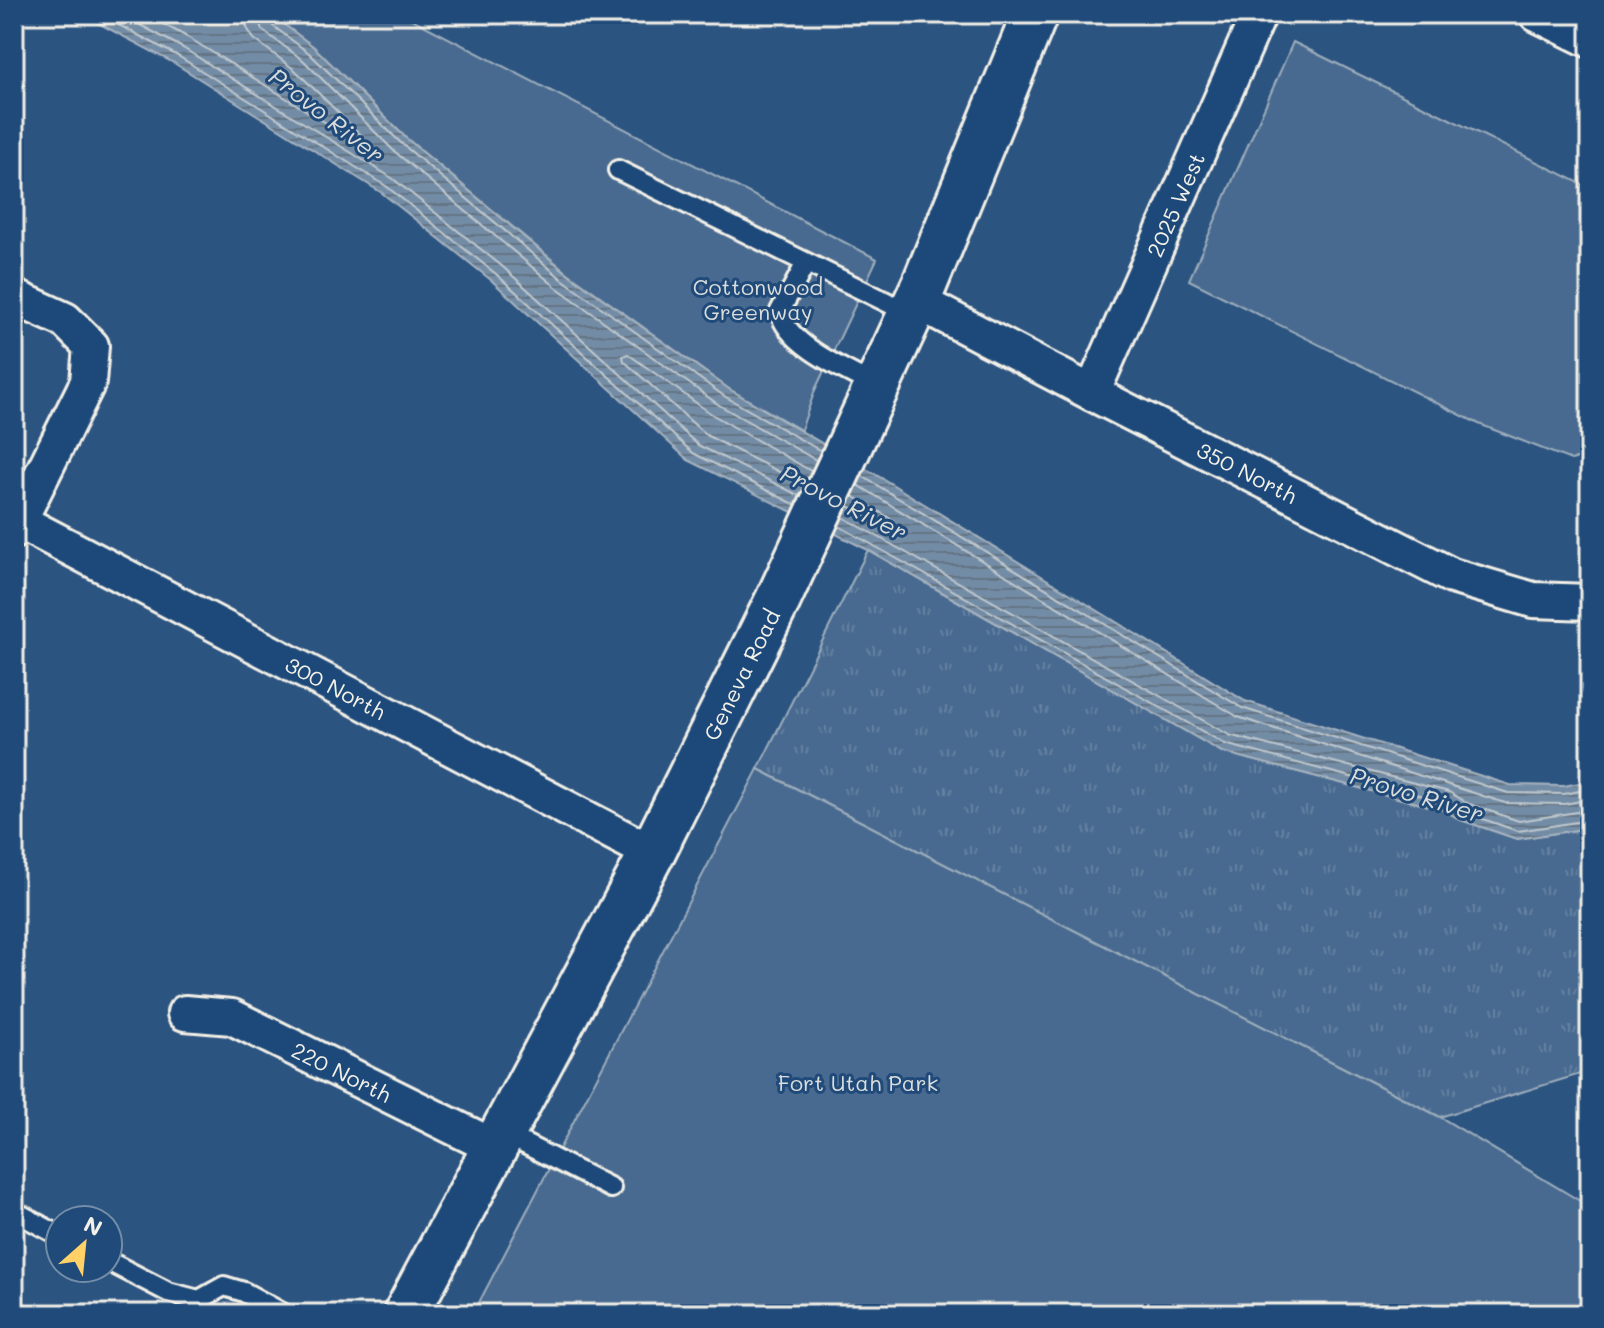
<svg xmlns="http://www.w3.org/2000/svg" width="1604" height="1328" font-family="Mali,sans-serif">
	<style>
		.grass { fill: url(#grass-tufts); stroke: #9eaebc; stroke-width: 2 }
		.green { fill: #496b90; stroke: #9eaebc; stroke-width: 2 }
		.water { fill: url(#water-rules); stroke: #a7b4c0; stroke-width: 2 }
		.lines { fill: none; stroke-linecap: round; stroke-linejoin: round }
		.shore { stroke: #c0c9ce; stroke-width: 2 }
		.service-casing { stroke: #f4f1e8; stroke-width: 24 }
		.minor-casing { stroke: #f4f1e8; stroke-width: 40 }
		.secondary-casing { stroke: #f4f1e8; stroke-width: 50 }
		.service { stroke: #1f4a7a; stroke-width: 18 }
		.minor { stroke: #1f4a7a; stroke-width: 34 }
		.secondary { stroke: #1f4a7a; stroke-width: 44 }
		.labels { text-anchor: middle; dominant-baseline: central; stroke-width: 6; stroke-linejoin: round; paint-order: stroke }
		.street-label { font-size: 22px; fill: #f4f1e8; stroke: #1f4a7a }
		.park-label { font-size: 22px; fill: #dadddb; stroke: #1f4a7a }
		.water-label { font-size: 24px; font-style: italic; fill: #dadddb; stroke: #1f4a7a }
	</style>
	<defs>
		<pattern id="grass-tufts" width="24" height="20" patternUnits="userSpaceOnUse" patternTransform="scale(2)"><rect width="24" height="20" fill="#496b90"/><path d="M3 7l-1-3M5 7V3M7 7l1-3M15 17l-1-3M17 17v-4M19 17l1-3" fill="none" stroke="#6481a0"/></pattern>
		<pattern id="water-rules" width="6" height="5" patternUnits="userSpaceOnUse" patternTransform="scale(2)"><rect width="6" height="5" fill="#738ca6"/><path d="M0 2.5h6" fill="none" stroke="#647484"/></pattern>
	</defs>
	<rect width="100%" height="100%" fill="#2c5481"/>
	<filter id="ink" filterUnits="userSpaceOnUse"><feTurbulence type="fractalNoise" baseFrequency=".0125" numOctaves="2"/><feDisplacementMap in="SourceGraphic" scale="16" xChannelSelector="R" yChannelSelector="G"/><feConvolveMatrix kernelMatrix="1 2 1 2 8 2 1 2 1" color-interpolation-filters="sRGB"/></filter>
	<g filter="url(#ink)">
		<path class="grass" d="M868,550L1222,752L1444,810L1461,820L1517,839L1590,828V1071L1440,1117L758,769Z"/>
		<path class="green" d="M270,14H402L877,259L815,390L801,430L729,389L568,273L406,138L314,47Z
			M1293,42L1590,188V456L1571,460L1479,424L1189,280Z
			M758,769L1440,1117L1590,1207V1314H473Z"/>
		<path class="water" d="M81,14H270L314,47L406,138L567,273L729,389L890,483L1245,701L1510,785L1564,786L1590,781V828L1517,839L1461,820L1444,810L1222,752L868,550L688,460L491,280L382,193L174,63Z"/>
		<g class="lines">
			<path class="shore" d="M98,14L178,56L386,186L496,274L693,453L796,505
				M120,14L183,48L392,178L503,267L698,445L800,496
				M145,14L189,38L357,142H361L362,136L295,70L254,39L247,28L245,14
				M257,14L262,30L303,60L394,151L556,287L719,405L816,460
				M267,14L269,23L309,53L401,143L562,279L724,396L821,451
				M862,476L1242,708L1508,793L1564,794L1590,789
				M805,485L706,435L624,361L623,356L628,354L713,415L811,471
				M858,485L1238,717L1505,803L1565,804L1590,799
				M848,506L889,527L894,525L893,520L853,496
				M843,517L1229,735L1449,792L1469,804L1519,821L1590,810
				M839,526L1225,744L1446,802L1465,813L1518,831L1590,820"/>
			<g class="service-casing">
				<path id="service" d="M618,170L911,314
					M806,263L780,311C785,345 850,372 878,387
					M501,1132L611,1188
					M14,1211L60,1236
					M108,1261L168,1292L199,1300L224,1286L244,1292L284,1314"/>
			</g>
			<g class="minor-casing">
				<g id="minor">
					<path d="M1537,14L1590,40"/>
					<path d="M14,297L65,320L91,346L88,382L14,531"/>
					<path id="s1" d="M917,301L1092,393L1452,576L1533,600L1590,602"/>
					<path id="s2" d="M1092,393L1259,14"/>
					<path id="s3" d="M19,521L652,853"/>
					<path id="s4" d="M185,1013L232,1017L494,1147"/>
				</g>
			</g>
			<g class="secondary-casing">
				<g id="secondary">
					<path id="s5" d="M406,1314L652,853L778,600L925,283L1035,14"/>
				</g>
			</g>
			<use href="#service" class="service"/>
			<use href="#minor" class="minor"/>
			<use href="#secondary" class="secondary"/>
		</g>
	</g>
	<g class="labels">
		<g class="street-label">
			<text stroke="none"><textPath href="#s2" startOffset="206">2025 West</textPath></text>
			<text stroke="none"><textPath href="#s1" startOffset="372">350 North</textPath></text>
			<text stroke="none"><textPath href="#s5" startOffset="722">Geneva Road</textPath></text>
			<text stroke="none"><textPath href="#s3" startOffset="358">300 North</textPath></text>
			<text stroke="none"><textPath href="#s4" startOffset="170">220 North</textPath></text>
		</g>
		<g class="park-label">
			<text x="758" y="286">Cottonwood<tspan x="758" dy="25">Greenway</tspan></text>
			<text x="858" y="1082">Fort Utah Park</text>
		</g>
		<g class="water-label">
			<text transform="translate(327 115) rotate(38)">Provo River</text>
			<text transform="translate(844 502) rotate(27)">Provo River</text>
			<text transform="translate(1417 794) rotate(17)">Provo River</text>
		</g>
	</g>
	<rect width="1604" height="1328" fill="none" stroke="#1f4a7a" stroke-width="48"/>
	<rect x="24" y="24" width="1556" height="1280" fill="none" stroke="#f4f1e8" stroke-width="3" filter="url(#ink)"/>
	<g transform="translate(84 1244) rotate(27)"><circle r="38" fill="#1f4a7a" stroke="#748da6" stroke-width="2"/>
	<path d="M0-6L14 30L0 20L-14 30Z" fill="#ffd166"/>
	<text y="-12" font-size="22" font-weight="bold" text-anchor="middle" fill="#f4f1e8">N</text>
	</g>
</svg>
